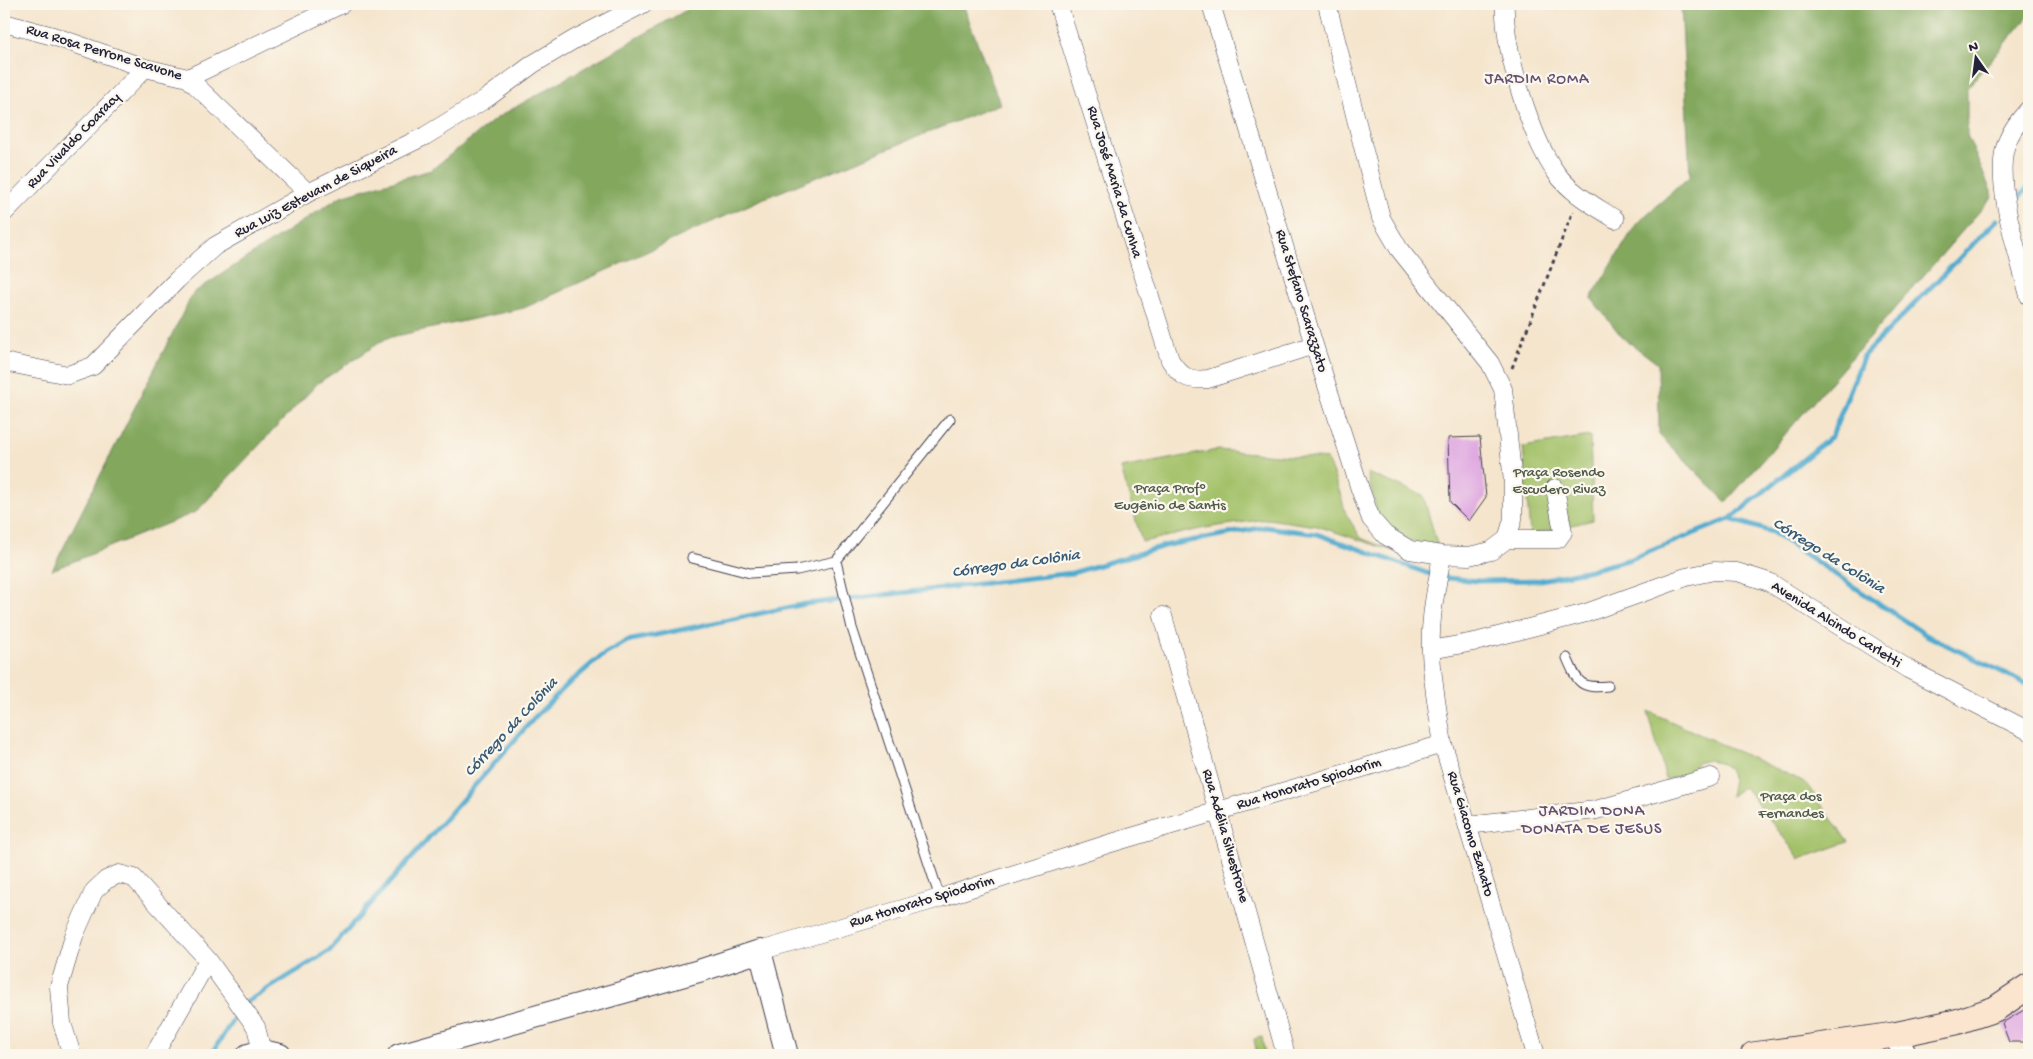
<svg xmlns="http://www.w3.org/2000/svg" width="2033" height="1059" font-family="'Gochi Hand',sans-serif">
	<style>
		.green { fill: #a3c169; stroke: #627252 }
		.forest { fill: #82a75d; stroke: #52644c }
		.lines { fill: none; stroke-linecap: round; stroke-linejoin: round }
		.stream { stroke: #51abcf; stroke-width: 5 }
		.building { fill: #dea5e1 }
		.service-casing { stroke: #423f51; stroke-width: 11 }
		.minor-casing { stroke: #423f51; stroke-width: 19 }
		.tertiary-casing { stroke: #423f51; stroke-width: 24 }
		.secondary-casing { stroke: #423f51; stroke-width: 27 }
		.path { stroke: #423f51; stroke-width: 3; stroke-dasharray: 4 4; stroke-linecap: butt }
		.service { stroke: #fff; stroke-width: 9 }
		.minor { stroke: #fff; stroke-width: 18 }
		.tertiary { stroke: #fff; stroke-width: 22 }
		.secondary { stroke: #fce5cf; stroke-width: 25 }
		.labels { text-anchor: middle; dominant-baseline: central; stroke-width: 4.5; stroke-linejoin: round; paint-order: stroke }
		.street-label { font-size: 15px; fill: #22223b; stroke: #fbf7ec }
		.park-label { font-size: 15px; fill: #4f5a4b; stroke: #fbf7ec }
		.neighbourhood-label { font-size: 16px; letter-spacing: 1px; fill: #645075; stroke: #fbf7ec }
		.water-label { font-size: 16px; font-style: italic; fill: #355976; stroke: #fbf7ec }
	</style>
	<rect width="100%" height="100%" fill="#fbf7ec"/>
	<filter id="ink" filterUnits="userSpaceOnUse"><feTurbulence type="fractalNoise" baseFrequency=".02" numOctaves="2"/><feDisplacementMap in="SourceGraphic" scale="10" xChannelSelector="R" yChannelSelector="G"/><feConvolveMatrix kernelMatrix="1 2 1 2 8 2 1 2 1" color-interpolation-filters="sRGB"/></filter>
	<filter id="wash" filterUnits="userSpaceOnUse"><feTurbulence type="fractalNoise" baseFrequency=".0096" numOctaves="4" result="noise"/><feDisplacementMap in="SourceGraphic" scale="20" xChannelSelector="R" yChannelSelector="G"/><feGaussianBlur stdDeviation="1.12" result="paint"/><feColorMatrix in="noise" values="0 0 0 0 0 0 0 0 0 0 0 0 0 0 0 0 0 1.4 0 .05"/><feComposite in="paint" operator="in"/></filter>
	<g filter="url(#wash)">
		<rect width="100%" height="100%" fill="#f5e5cd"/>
		<path class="green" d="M1590,436L1593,520L1530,535L1523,447Z
			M1217,450L1327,459L1340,493L1346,514L1361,538L1396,552L1317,526L1267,519L1205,528L1142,542L1121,468Z
			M1367,473L1423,495L1438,547L1420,546L1397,534L1378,516Z
			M1648,711L1805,782L1848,842L1800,859L1745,787L1730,796L1733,780L1729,769L1719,762L1708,760L1697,763L1690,772L1666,780Z
			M1262,1037L1265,1055H1257L1254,1039Z"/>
		<path class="forest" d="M697,4H963L1000,104L762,199L524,308L387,338L318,383L196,512L52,570L193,293L341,196L431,170L498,117Z
			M1681,4H2029V16L1967,88V135L1993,196L1726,502L1659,435L1658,364L1622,337L1591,298L1637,223L1690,176Z"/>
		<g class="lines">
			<path class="stream" d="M2019,197L2029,187
				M1730,519L1832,436L1864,355L1997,220
				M211,1055L242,1005L329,951L535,717L567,685L600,657L627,641L805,604L1072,573L1168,545L1265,527L1317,534L1438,577L1478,581L1541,580L1590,570L1631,559L1730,519L1772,532L1926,635L2029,685"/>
		</g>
		<g id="blocks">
			<path class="building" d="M1480,437L1486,497L1469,521L1450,502L1448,438Z
				M2029,1007V1042H2009L2002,1023Z"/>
		</g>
	</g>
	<g filter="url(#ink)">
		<use href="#blocks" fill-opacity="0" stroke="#423f51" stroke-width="1"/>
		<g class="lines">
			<g class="service-casing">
				<path id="service" d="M692,558L750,573L797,570L836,561
					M1567,658C1578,683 1580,689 1608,686
					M940,898L852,628L836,561L950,419"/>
			</g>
			<g class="minor-casing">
				<path id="minor" d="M1058,4L1170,360C1181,377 1188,381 1208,379L1314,345
					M1211,4L1314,345L1360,489L1371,519L1385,535L1410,550L1442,555L1469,556L1491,551L1507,539L1513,519V482L1503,389L1490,363L1399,249L1381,218L1327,4
					M1505,4C1503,48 1531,139 1557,174C1572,194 1595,206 1615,219
					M4,23L53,36L145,68L188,78L308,193
					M188,78L342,4
					M2029,109C2019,120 2009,133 2005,148C1995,188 2019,256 2029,296
					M4,213L145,68
					M4,362L68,375L93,366L177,280L215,246L308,193L425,136L487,98L533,64L575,39L643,4
					M1507,539H1558L1563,532L1555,488
					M1442,555C1437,586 1429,619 1431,651C1432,682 1438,713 1443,744L1536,1055
					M1163,616L1286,1055
					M1431,650L1479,641L1586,613L1686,577L1714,571L1737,572L1769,582L1908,669L2029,731
					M1468,825L1596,810L1711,777
					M760,951L940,898L1108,844L1443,744
					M72,1055L62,1023L59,987L74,936L94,891L106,880L119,874L134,878L208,960L256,1027L262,1051
					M154,1055L208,960"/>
			</g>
			<g class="tertiary-casing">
				<path id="tertiary" d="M1894,1035L1906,1055
					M248,1055L262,1051L280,1055
					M399,1055L699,971L760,951L787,1055"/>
			</g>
			<g class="secondary-casing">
				<path id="secondary" d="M1753,1055L1894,1035L1956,1022L1995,1009L2029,986"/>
			</g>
			<path class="path" d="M1512,368L1573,211"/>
			<use href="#service" class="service"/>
			<use href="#minor" class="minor"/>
			<use href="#tertiary" class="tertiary"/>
			<use href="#secondary" class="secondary"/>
		</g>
	</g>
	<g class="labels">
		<g class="street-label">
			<text transform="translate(104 53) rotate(17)">Rua Rosa Perrone Scavone</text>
			<text transform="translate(74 141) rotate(-46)">Rua Vivaldo Coaracy</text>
			<text transform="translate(1114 182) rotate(73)">Rua José Maria da Cunha</text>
			<text transform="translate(316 192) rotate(-28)">Rua Luiz Estevam de Siqueira</text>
			<text transform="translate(1301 301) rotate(73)">Rua Stefano Scarazzato</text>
			<text transform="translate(1836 625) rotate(32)">Avenida Alcindo Carletti</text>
			<text transform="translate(1309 784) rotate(-17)">Rua Honorato Spiodorim</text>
			<text transform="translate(1470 834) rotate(73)">Rua Giacomo Zanato</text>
			<text transform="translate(1225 836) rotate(74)">Rua Adélia Silvestrone</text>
			<text transform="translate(922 902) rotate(-17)">Rua Honorato Spiodorim</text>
		</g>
		<g class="park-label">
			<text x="1559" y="473">Praça Rosendo<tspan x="1559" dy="17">Escudero Rivaz</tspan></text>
			<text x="1170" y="489">Praça Profº<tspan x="1170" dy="17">Eugênio de Santis</tspan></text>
			<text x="1791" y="797">Praça dos<tspan x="1791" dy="17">Fernandes</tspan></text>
		</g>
		<g class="neighbourhood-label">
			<text x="1537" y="80">JARDIM ROMA</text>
			<text x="1592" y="812">JARDIM DONA<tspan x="1592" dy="18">DONATA DE JESUS</tspan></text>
		</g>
		<g class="water-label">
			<text transform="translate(1828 557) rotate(32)">Córrego da Colônia</text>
			<text transform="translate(1016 565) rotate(-8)">Córrego da Colônia</text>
			<text transform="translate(512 728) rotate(-47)">Córrego da Colônia</text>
		</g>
	</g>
	<rect width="2033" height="1059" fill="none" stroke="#fbf7ec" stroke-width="20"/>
	<g transform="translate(1976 58) rotate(346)" stroke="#fbf7ec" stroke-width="4" paint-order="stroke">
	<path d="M0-4L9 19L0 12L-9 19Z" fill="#22223b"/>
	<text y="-8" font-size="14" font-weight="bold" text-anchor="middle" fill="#22223b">N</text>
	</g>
</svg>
